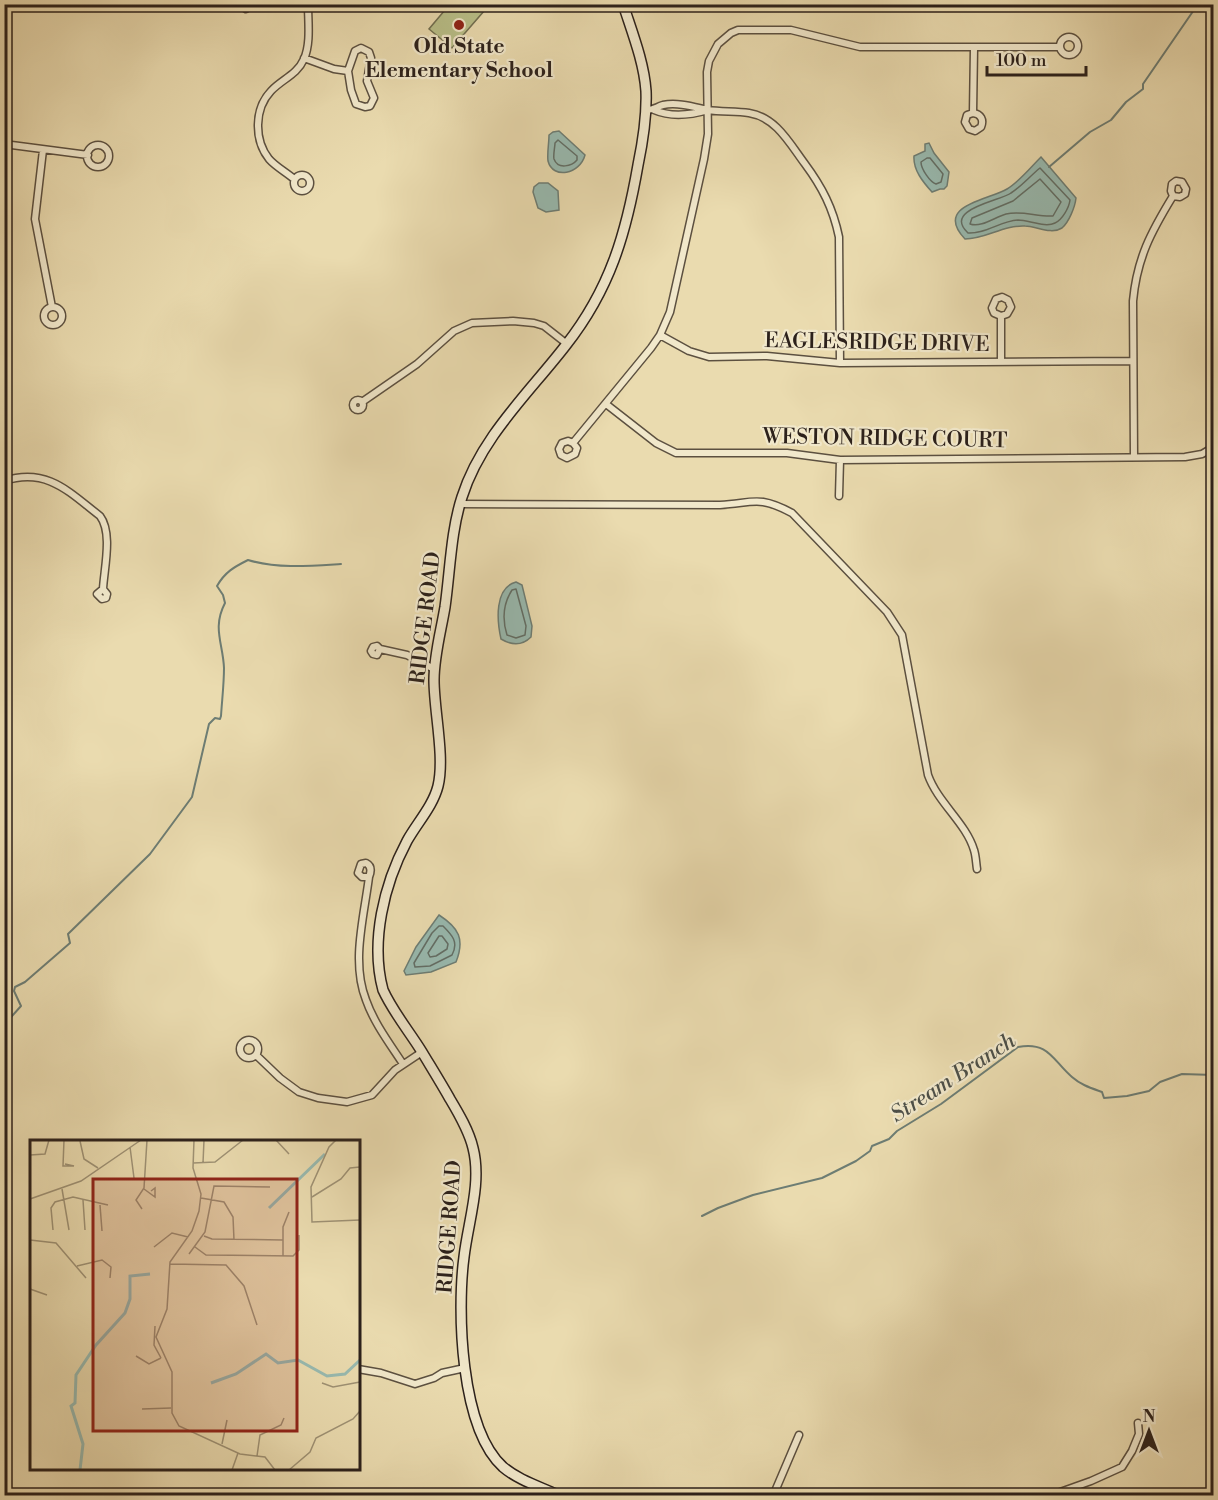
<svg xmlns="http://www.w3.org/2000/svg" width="1218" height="1500" font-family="'Libre Bodoni',serif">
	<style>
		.green { fill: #b9c089; stroke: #727052; stroke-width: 1.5 }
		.water { fill: #98bab0; stroke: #6d7d74; stroke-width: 1.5 }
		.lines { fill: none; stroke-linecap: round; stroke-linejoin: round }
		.shore { stroke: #626e66; stroke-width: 1.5 }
		.stream { stroke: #6d7d74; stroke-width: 2 }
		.street-casing { stroke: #5c5040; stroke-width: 9 }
		.secondary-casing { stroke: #2c211b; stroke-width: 12 }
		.street { stroke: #f1e8cb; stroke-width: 6 }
		.secondary { stroke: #f1e8cb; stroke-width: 9 }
		.poi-dot { fill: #8f2418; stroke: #f1e8cb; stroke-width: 2 }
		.labels { text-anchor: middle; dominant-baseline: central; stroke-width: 4.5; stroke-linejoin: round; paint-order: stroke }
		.poi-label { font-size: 21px; font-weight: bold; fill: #2c211b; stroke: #f1e8cb }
		.street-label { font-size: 21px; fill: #2c211b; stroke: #f1e8cb }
		.water-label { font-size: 22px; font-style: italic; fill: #4c4f48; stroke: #f1e8cb }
		.inset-river { fill: none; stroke: #98bab0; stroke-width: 3 }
		.inset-road { fill: none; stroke: #9e9174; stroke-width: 1.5 }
		.view { fill: #8f2418; fill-opacity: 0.15; stroke: #8f2418; stroke-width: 3 }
		.inset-edge { fill: none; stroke: #2c211b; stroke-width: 3 }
	</style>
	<rect width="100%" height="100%" fill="#eadbaf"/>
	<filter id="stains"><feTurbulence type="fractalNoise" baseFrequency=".00333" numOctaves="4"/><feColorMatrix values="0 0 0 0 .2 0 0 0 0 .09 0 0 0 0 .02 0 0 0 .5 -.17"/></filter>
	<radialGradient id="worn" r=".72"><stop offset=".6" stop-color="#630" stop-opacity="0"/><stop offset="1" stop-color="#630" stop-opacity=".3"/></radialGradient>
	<path class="green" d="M450,4L476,5L484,11L452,48L429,29Z"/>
	<path class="water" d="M559,131L585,155C580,174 553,180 548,161C547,153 549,143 549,135L553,132Z
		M929,143L934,153L949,172L947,186L944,189H940L932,192C923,182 913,170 914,156L925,151V144Z
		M1041,157L1076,198C1075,207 1069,222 1062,228C1051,235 1036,226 1025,226C1003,225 986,239 965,239C933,205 989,200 1007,189C1020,181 1030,168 1041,157Z
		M539,183H548L558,191L559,210L546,212L538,208L533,192L534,187Z
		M516,582L522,585L532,626L531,637C522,646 511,645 501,639C497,621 494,588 516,582Z
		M439,915C459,928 465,939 456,962L431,972L406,975L404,971L416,947Z"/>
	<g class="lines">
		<path class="shore" d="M558,140L577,156V160C572,166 558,170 554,159C553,155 555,147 555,143Z
			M927,158H930L943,174L941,182L936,184C930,182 921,169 921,162Z
			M1040,168L1070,200C1069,208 1062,220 1055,223C1045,228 1029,220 1018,220C1000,221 986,234 968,233C942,209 1001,201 1011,193C1022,186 1030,176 1040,168Z
			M1040,179L1061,202L1053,216C1037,217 1022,210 1006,214C995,217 981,228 970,224L972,218L1013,201Z
			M516,589L526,626L525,635L516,638L507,635C502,619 503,604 512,590Z
			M439,926H443C452,935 459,942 452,955L430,966L415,967L414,963L432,933Z
			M439,936H442L448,944L447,949L436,956L430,957L428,953Z"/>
		<path class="stream" d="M1049,167L1090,132L1111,120L1126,102L1143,89V84L1198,4
			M4,1025L21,1006L14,991L15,987L25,982L70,943L68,934L150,854L192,797L209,724L215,718L220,719L221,716C222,700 224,684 224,668C223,643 212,628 225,603L223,595L217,586C225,572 234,567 248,560C278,569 310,566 341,564
			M702,1216L718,1208L753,1195L822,1178L856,1161L870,1151L872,1146L889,1139L897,1131L941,1104L1018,1047C1049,1041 1053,1061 1072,1077C1081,1085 1091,1088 1102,1092L1104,1098L1127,1096L1149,1091L1160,1082L1182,1074L1214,1075"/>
		<g class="street-casing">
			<path id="street" d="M239,4L246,9L254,4
				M1060 46a9 9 0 1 1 18 0a9 9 0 1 1-18 0Z
				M304,58L334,69L348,71L351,90L356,104L365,107L370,106L374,98L367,81L371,58L369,52L361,48L355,51L348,71
				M646,110C655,110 656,107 663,105C678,102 694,107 708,110C721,112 736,111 749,113C776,117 790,144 805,164C822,187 833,208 839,237L840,363
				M654,110C670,117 691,115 708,110
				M973,113C981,114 984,120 981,127L975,131L969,129L965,122L967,115L973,113L974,48
				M4,144L88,155
				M87 156a11 11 0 1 1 22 0a11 11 0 1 1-22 0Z
				M43,150L35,219L52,307
				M294 183a8 8 0 1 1 16 0a8 8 0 1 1-16 0Z
				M294,179C286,172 276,167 269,159C254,140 254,109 271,91C282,79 297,75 304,59C311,43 308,22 308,4
				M44 316a9 9 0 1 1 18 0a9 9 0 1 1-18 0Z
				M1001,316L994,313L992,308L996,299L1002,297L1008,300L1011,307L1007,314L1001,316V362
				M660,335L689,351L709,357L767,356L840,363L1133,361
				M353 405a5 5 0 1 1 10 0a5 5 0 1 1-10 0Z
				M362,402L417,364L454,331L472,323L513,321L534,323L544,326L567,344
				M606,404L656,443L676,453H787L840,460L1185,457L1202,454L1214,447
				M573,443L568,441L562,443L559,449L561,455L567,458L575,454L577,448L573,443L651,348L660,335L670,312L704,159L708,134L707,72L709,61L718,44L731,33L738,30H791L860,47H1060
				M1134,457L1133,301C1137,258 1151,232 1173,196L1180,197L1185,194L1186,189L1182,182L1176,181L1172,184L1171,191L1173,196
				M4,481C47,467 69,492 100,516C113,533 104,569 103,589L107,594L106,598L102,599L97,594L103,589
				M839,496L840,460
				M459,504L720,505C754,503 758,495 792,513L887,612L902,635L928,775C938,803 966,823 974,850C976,856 976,863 977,869
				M380,649L377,655L373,654L371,651L373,647L377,646L380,649L407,655L434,669
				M369,877C371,872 372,866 366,863L361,864L358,873L362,877H369C364,917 351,962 366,1000C374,1023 390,1044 403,1064
				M240 1049a9 9 0 1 1 18 0a9 9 0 1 1-18 0Z
				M256,1055L280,1078L299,1092L318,1098L347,1102L372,1095L395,1070L422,1052
				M358,1369L381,1373L415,1384L434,1378L442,1373L465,1368
				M773,1496L799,1435
				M1049,1496L1091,1481L1122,1467L1132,1451L1139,1434L1138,1423"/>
		</g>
		<g class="secondary-casing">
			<path id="secondary" d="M560,1496C541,1487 518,1480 503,1467C460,1428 457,1310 464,1257C468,1222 482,1183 473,1148C469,1131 459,1114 450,1099C441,1083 431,1067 422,1052C409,1031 393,1012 383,990C370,942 384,884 407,841C417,823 433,806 438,786C445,757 434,711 434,680C434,656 441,631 445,607C450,572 451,530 462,497C481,437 529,393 566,345C610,289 626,234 638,165C643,141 647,116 646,91C644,62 632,32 623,4"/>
		</g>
		<use href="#street" class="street"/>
		<use href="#secondary" class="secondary"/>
	</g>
	<circle class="poi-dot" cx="459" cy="25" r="6"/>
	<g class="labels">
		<g class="poi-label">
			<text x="459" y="47">Old State<tspan x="459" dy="24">Elementary School</tspan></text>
		</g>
		<g class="street-label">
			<text transform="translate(877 343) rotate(1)">EAGLESRIDGE DRIVE</text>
			<text transform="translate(885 439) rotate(1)">WESTON RIDGE COURT</text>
			<text transform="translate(426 618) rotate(-83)">RIDGE ROAD</text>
			<text transform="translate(450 1227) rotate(-86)">RIDGE ROAD</text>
		</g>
		<g class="water-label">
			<text transform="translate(953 1078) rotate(-33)">Stream Branch</text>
		</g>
	</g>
	<g transform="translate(30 1140)">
		<rect width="330" height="330" fill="#eadbaf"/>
		<path class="inset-river" d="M239,68L295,14M181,243L206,234L236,214L248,223L268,220L297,236L315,234L330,220M50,330L53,304L41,266L45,263L46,235L66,205L95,173L100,159V136L120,134"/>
		<path class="inset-road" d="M34,0L33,26H44L35,24M164,0L163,28L171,54L169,71L162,91L140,122L137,169L126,197L142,232V273L149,286L210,314L235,317L245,330M246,0L259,14M306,0L299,7L281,47L282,82L330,80M50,1L54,19L68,28M100,7L104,38M0,15L15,14L19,0M163,23L185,22L213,0M173,23L174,0M32,49L39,90M114,49L125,57V48L121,51M282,57L311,39L320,28L330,27M171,58L194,62L203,77L204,100M0,59L51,41L111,0M53,60L55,90M70,65L72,91M112,69L106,60L114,48L117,0M23,90L21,68L25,62L43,57L78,65M174,96L182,99L253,100M0,100L26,103L56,138M124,107L142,93L158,97M165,107L176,115L263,116L269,110V95M159,114L175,92L184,46L240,47M253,116V87L259,72M140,124L196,125L214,146L227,185M47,126L72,120L81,127L80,138M0,149L17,155M125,186L124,205L131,218M106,216L119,224L131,218M292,243L303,247L330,242M112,269L141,268M192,304L197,280M227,316L230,295L251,285L254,278M202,330L208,313M259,330L280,312L286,298L323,279L330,271"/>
		<path class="view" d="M63,39H267V291H63Z"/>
		<rect width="330" height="330" class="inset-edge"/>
	</g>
	<rect width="1218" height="1500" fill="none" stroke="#eadbaf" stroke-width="24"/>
	<rect x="6" y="6" width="1206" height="1488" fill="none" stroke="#2c211b" stroke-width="3"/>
	<rect x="12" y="12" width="1194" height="1476" fill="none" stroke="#2c211b" stroke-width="1.5"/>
	<g transform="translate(1149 1431)" stroke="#f1e8cb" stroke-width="4.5" paint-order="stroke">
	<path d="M0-4.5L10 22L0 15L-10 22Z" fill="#2c211b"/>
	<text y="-9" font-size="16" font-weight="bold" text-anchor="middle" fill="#2c211b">N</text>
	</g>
	<path d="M987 66v9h99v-9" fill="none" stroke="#2c211b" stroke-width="3"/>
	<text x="996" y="66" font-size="18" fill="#2c211b" stroke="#f1e8cb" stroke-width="4.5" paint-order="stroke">100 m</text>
	<rect width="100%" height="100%" filter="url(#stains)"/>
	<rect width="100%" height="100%" fill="url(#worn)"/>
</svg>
